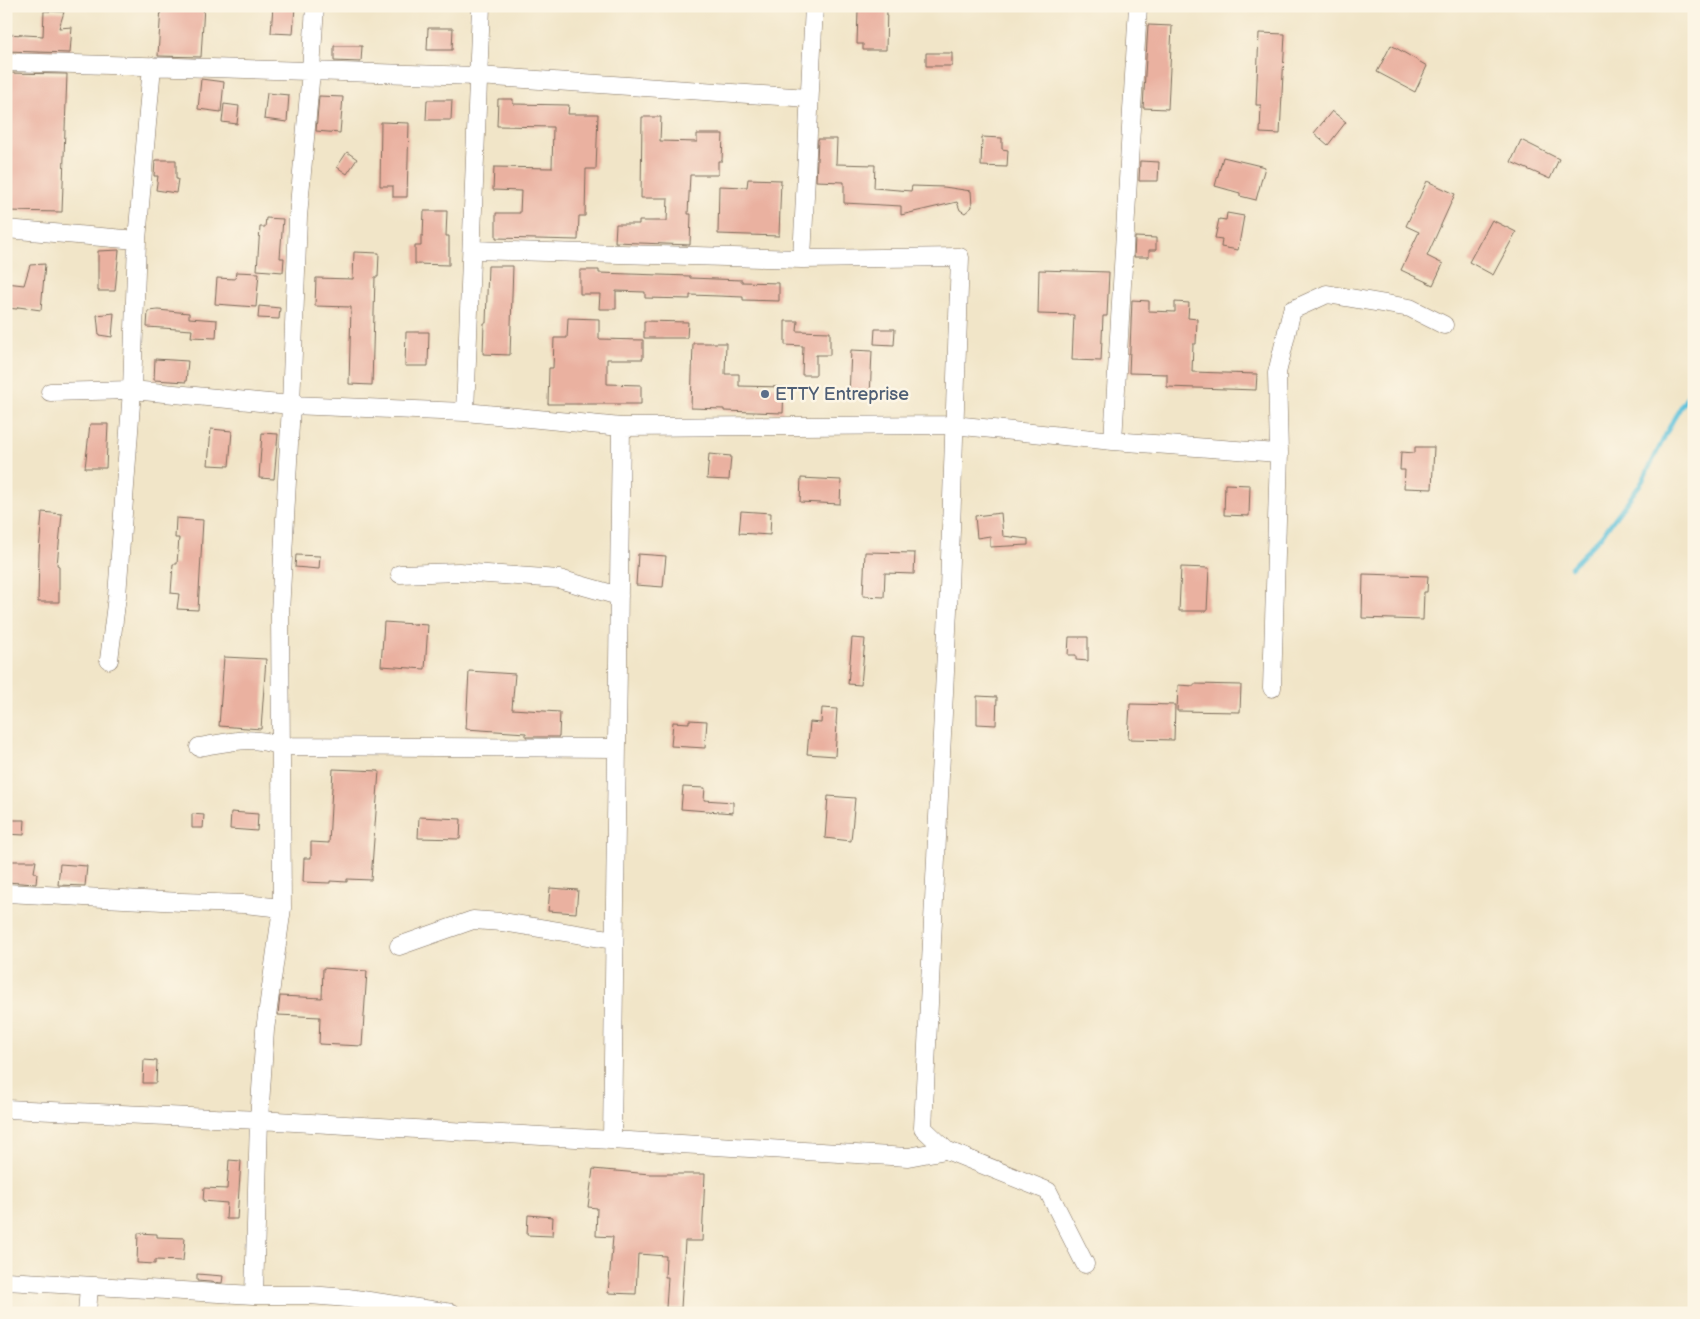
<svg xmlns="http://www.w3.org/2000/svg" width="1700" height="1319" font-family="'Balsamiq Sans',sans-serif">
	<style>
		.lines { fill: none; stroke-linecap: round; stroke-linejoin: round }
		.stream { stroke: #5ec2dc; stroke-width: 4.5 }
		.building { fill: #eab1a0 }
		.minor-casing { stroke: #7b6b5a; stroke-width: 19 }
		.minor { stroke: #fff; stroke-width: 18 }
		.service-dot { fill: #5c6f8a; stroke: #fcf5e5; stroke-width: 2 }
		.labels { text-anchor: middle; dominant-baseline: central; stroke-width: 5; stroke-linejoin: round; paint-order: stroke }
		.service-label { font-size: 18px; fill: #4e5e75; stroke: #fcf5e5; text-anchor: start }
	</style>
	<rect width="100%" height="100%" fill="#fcf5e5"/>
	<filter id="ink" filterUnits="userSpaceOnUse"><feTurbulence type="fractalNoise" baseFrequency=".02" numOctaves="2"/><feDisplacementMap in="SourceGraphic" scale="10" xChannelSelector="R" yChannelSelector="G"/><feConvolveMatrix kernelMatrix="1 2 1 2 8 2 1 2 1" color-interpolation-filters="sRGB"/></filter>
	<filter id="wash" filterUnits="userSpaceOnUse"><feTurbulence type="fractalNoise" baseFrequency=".0096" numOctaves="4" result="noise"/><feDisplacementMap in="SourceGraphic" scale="20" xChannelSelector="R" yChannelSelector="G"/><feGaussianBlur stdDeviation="1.12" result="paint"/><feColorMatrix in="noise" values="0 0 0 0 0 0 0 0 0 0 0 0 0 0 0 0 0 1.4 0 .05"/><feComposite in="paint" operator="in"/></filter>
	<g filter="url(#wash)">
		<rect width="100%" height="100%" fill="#f1e5c8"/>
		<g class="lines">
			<path class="stream" d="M1571,567L1602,535L1642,482L1673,420L1694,385"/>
		</g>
		<g id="blocks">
			<path class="building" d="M161,6H204L201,57L158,56Z
				M273,6H295L293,34L271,33Z
				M867,6H887L886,50H863V44H857L858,10H867Z
				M44,11L64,12L59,28L72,27L70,53L6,51V34L43,36Z
				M1148,25L1172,26L1168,109L1143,108Z
				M428,28H453L452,50H427Z
				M1259,33L1285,34L1280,134L1260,133L1261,105H1256Z
				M1391,45L1427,66L1415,92L1377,72Z
				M334,46H362L361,62L334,61Z
				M926,53H952V66H926Z
				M6,73L67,74L62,212L6,211Z
				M201,79L224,82L221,112L198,109Z
				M267,93L289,95L287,122L264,119Z
				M319,96L343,97L340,133L316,131Z
				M498,99H513V104L569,105L568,114H598L596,169H586L585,216H579L578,240L496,238V213H520L521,191L493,190L494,167L552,168L553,127L497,126Z
				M427,100H452L451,120H426Z
				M224,104L239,106L237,124L222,122Z
				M1332,111L1346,122L1328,145L1314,133Z
				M642,117H661L660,141L697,142V134H723L722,161H718V175H690L688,214H691L690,245L615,242L616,224H639V221H667L668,198H641Z
				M381,122L409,123L407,197H393V186H380Z
				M982,137L1002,138V149L1008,150L1007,167L981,166Z
				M818,139H837L836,164L875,165L874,188L911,191L912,186L944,187L971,191L972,207L965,213L960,210L957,202L901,215V206L844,203V182L816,181Z
				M1521,140L1559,159L1550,179L1511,162Z
				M347,152L357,159L347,174L337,167Z
				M1223,157L1265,167L1256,200L1240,196V193L1215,186Z
				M155,160H176V179H178L176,193L156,190L158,176H154Z
				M1140,161L1159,162L1158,181H1139Z
				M748,179L781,180L779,236L718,234L719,186L747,187Z
				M1427,181L1455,194L1427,256L1443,264L1433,285L1401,270L1419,232L1406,226Z
				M424,211H447L446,236H449V265L415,264V246H421V236H423Z
				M1227,213L1244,216L1238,250L1221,247L1222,239L1215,238L1219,219L1226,220Z
				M266,218L283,219L280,258H284L283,272L257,270L260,227H265Z
				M1492,220L1516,232L1493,275L1469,262Z
				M1135,237L1156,238V250H1149V257H1134Z
				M119,250L115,291H98V251Z
				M354,252L379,253L378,277H375L372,385L349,384L351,307L315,306L316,278L353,279Z
				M45,264L41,310L18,307L17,309L6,308V283L24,285L30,265Z
				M488,266H513L510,355L483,354L484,323H486Z
				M580,270H599V273L690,276V278L742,280V282L779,283V301L743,300V297L719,296L690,295V299L645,298V292L616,291V309H599L600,294H580Z
				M1039,270L1109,272L1107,316H1103L1101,361L1072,360L1074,315L1038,314Z
				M236,272L259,273L256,307L215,304L217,278L235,279Z
				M1132,300L1149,301V311L1175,312V302L1189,303L1188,318L1197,319L1196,344H1193L1192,372L1257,374L1256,390L1167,387V374L1129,373Z
				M259,306L280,308L279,319L258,318Z
				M158,310L189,313V318L217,320L216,338L191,337L192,330L147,327L148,311Z
				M114,313L112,337L99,335L97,315Z
				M568,318L599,319V339L643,340V359H607V384L641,385V404H548L549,368H553L554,338H567Z
				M644,321L688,322L687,338H644Z
				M785,321H798L797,331L830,332V355H816V375H802L803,346L785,345Z
				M875,329H895L894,345L874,344Z
				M406,332H429L428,366H405Z
				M693,343H726L725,374H739V386L784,387L783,413L724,411V409L691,408Z
				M851,350L872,351L870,397L849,396Z
				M155,359L188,361L186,382L154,380Z
				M90,424H108L106,468H85Z
				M211,429L232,431L229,466L208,465Z
				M262,433L278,434L274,479L259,478Z
				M1415,447H1434L1432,489L1404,488L1405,470H1400L1401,452L1415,453Z
				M709,454L731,456L729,480L707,479Z
				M801,478L841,480L840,504L800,502Z
				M1225,484L1250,485L1249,516L1224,515Z
				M741,511L771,513L770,535L739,533Z
				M42,512L62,514L57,565L59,566V602H38L39,553Z
				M1001,513L1003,536L1028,539V545L990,547V536L977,538L975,516Z
				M176,518L203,520L198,610L177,609L179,594L171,593L173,564H177L179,538H175Z
				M865,552L915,553L914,574L885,573L884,597L863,596Z
				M638,554L666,556L663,587L636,585Z
				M296,555L320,556L319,569L295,567Z
				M1181,567L1209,568L1207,611H1179Z
				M1363,574L1428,576L1427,592H1424L1423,620L1362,618Z
				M384,622L428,625L425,669L381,666Z
				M1069,637H1088V661L1076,660V655H1068Z
				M852,638L865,639L861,685L848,684Z
				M224,657L266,659L261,729L219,726Z
				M469,671L515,674L512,709L560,712L559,737H526V733L466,729Z
				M1194,684L1241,685L1240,712L1177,711L1178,685L1194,686Z
				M977,696L997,697L996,725L977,724Z
				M1130,704L1175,705L1174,740L1128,739Z
				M822,708L837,709L836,724H837L835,756L807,754L810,722L821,723Z
				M689,720L707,721L705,748L671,746L673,722L689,723Z
				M333,769L379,771L371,880L347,879V882L330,881V883L303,882L304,858H311V842L329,843Z
				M683,787L705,788L704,800L733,802V813L681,809Z
				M828,796L855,798L851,841L825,838Z
				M231,812L258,814L257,831L230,829Z
				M192,814L204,815L203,828H192Z
				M419,817L461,819L460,839L418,838Z
				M6,820H25L24,835L6,834Z
				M6,861H36L34,872L37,873L36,884L6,882Z
				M60,864L87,866L85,886L58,885Z
				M550,888L578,890L576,913L548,911Z
				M323,968L367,971L362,1046L319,1044L320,1017L278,1015L280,996L322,998Z
				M144,1060L157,1061L156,1083H143Z
				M229,1160L241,1161L237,1219H226L227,1203L203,1201L204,1188L227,1189Z
				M593,1169L650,1174H705L702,1241H685L681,1308H666L668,1277H665L666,1256L638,1254L636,1294L608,1293L613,1237L596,1236L597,1208L588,1207Z
				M528,1215L553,1217L552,1236L527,1235Z
				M138,1233L157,1234V1237L185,1238L183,1261L155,1260V1264L137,1263Z
				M197,1274L223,1276L222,1283L197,1281Z"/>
		</g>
	</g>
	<g filter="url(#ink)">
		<use href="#blocks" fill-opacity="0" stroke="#7b6b5a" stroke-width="1"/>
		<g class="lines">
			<g class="minor-casing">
				<path id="minor" d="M6,62L478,76L809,98
					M6,229L137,240
					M472,250L802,259L960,257L949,589L923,1128L946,1150L1048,1191L1085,1264
					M802,259L814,6
					M50,392L132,390L291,405L465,412L621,427L953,425L1113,441L1279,453
					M465,412L481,6
					M1113,441L1138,6
					M400,574L459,572L559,579L619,596
					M109,660L117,596L132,390L137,240L152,66
					M1272,688L1279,453L1277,373L1292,310L1327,294L1410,308L1444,325
					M199,747C231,742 250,735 281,746L616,748
					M6,893L182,902L244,904L282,908L265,1030L259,1120L254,1295
					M282,908L280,613L291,405L298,217L311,71L315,6
					M399,946L473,920L502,922L614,940
					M6,1109L259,1120L908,1157L946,1150
					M612,1140L621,427
					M6,1281L254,1295H309L348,1298L452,1313
					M87,1313L89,1286"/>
			</g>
			<use href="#minor" class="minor"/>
		</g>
	</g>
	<circle class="service-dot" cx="765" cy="394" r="5"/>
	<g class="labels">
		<g class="service-label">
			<text x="775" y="394">ETTY Entreprise</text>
		</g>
	</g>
	<rect width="1700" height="1319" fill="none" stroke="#fcf5e5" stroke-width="25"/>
</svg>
